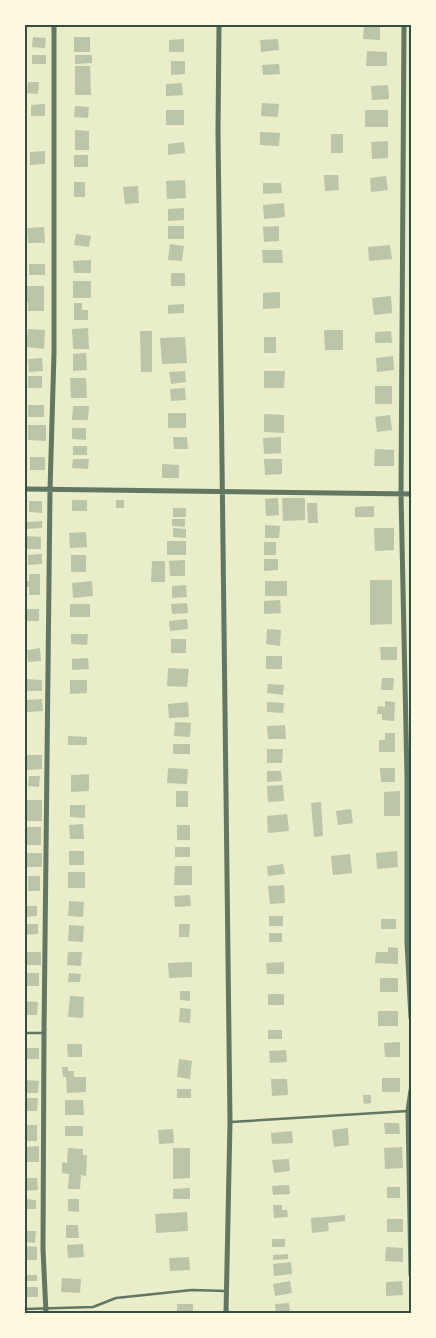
<svg xmlns="http://www.w3.org/2000/svg" width="436" height="1338" font-family="Lato,sans-serif">
	<style>
		.building { fill: #bcc5a7 }
		.lines { fill: none; stroke-linecap: round; stroke-linejoin: round }
		.service { stroke: #617663; stroke-width: 2.5 }
		.minor { stroke: #617663; stroke-width: 5 }
		.neatline { fill: none; stroke: #344e41; stroke-width: 2 }
	</style>
	<rect width="100%" height="100%" fill="#e9edc9"/>
	<path class="building" d="M364,26L380,27V40L363,39Z
		M33,37L46,38L45,48L32,47Z
		M74,37H90V52H74Z
		M184,39V52H169V40Z
		M278,39L279,50L261,52L260,40Z
		M367,51L387,52V66H366Z
		M32,55H46V64H32Z
		M75,55H92V63L75,64Z
		M171,61H185V74L171,75Z
		M279,64L280,74L263,75L262,65Z
		M75,66H90L91,95H75Z
		M28,82H39L38,94L27,93Z
		M182,83L183,95L166,96V84Z
		M388,85L389,99L372,100L371,86Z
		M262,103L279,104L278,117L261,116Z
		M45,104V116H31V105Z
		M75,106L89,107L88,118L74,117Z
		M166,110H184V125H166Z
		M365,110H388V127H365Z
		M75,130L89,131V150H75Z
		M260,132L280,133L279,146L260,145Z
		M331,134H343V153H331Z
		M388,141V158L372,159L371,142Z
		M184,142L185,153L168,155V144Z
		M45,151V164L30,165V152Z
		M74,155H88V167H74Z
		M324,175H338L339,190L325,191Z
		M386,176L388,190L371,192L370,178Z
		M185,180L186,198L167,199L166,181Z
		M74,182H85V197H74Z
		M263,183H281L282,193L263,194Z
		M138,186L139,203L125,204L123,187Z
		M284,203L285,217L264,219L263,205Z
		M184,208V220L168,221V209Z
		M168,226H184V239H168Z
		M279,226V241L264,242L263,227Z
		M44,227L45,243H28L27,228Z
		M76,234L91,236L89,247L74,245Z
		M170,244L184,246L182,261L168,260Z
		M390,245L392,259L369,261L368,247Z
		M262,250H282L283,263H263Z
		M91,260V273H74L73,261Z
		M29,264H45V275H29Z
		M171,273H185V286H171Z
		M73,281H91V298H73Z
		M25,286H44V311H28V302H25Z
		M280,292V308L263,309V293Z
		M391,296L392,313L374,315L372,298Z
		M74,303H82V310H88V320H74Z
		M184,304V313L168,314V305Z
		M88,328L89,349H73L72,329Z
		M28,329L45,330L44,349L26,347Z
		M324,330H343V350H325Z
		M140,331H152V372H141Z
		M391,331L392,343H375V332Z
		M185,337L187,363L162,364L160,338Z
		M264,337H276V353H264Z
		M86,353L87,370L73,371V354Z
		M393,356L394,370L377,372L376,358Z
		M42,358L43,371L29,372L28,359Z
		M185,371L186,382L171,384L169,372Z
		M264,371H285L284,388H264Z
		M28,376H42V388H28Z
		M70,378H86L87,398H71Z
		M375,386H392V404H375Z
		M185,388L186,400L171,401L170,389Z
		M28,405H44V417H28Z
		M73,406H89L88,420H72Z
		M168,413H186V428H168Z
		M264,414L284,415V433L264,432Z
		M390,415L392,430L377,432L375,417Z
		M28,425H46V441L28,440Z
		M72,428H86V440L72,439Z
		M173,437H187L188,449H174Z
		M281,437V453L264,454L263,438Z
		M73,446H87V455H73Z
		M375,449L394,450V466H374Z
		M30,457H45V470H30Z
		M73,459H89L88,469L72,468Z
		M264,459H282V474L265,475Z
		M162,464L179,465V478H162Z
		M278,498L279,515L266,516L265,499Z
		M282,498H305V520L283,521Z
		M72,500H87V511H72Z
		M116,500H124V508H116Z
		M29,501H42V513L29,512Z
		M307,503H317L318,523H308Z
		M374,506V517H355V507Z
		M173,508H186V517H173Z
		M172,519H185V527L172,526Z
		M42,521V528L26,529V522Z
		M265,525L280,526L279,538H265Z
		M173,528L186,529V538L173,537Z
		M374,528H394V550L375,551Z
		M86,532L87,547L70,548L69,533Z
		M25,536L41,537V549H25Z
		M167,541H186V555H167Z
		M264,542H276V555H264Z
		M42,554V564L28,565V555Z
		M71,555H86V572H71Z
		M264,559H278V570L264,571Z
		M185,560V576H170L169,561Z
		M152,561H165V582H151Z
		M29,574H40V595H29V587H25V581H29Z
		M370,580H392V624L370,625Z
		M92,581L93,596L73,598L72,583Z
		M265,581H287V596H265Z
		M186,585L187,597L172,598V586Z
		M280,600L281,613L264,614V601Z
		M187,603L188,613L172,614L171,604Z
		M70,604H90V617H70Z
		M25,609H39V621H25Z
		M187,619L188,629L170,631L169,621Z
		M267,629L281,630L280,646L266,644Z
		M71,634H88L87,645L71,644Z
		M171,639H186V653H171Z
		M380,647H397V660H381Z
		M40,648L41,661L28,662L27,650Z
		M266,656H282V669H266Z
		M88,658L89,669L72,670V659Z
		M168,668L189,669L187,687L167,686Z
		M382,678H394L393,690H381Z
		M25,679L42,680V691H25Z
		M70,680H87V693L70,694Z
		M268,684L284,685L283,695L267,693Z
		M42,699L43,711L27,712L26,700Z
		M385,701L395,702L394,721L382,720V714H377L378,706L385,707Z
		M188,702L189,717L169,718L168,704Z
		M267,702L284,703L283,713L267,712Z
		M175,722L191,723L190,737L174,736Z
		M285,725L286,739H268L267,726Z
		M385,733H395V752H379V740H385Z
		M68,736L87,737V745H68Z
		M173,744H190V754H173Z
		M267,749H283L282,763H267Z
		M26,755H42V769L26,770Z
		M168,768L188,769L187,784L167,783Z
		M380,768H395V782H381Z
		M267,771H281L282,781L267,782Z
		M89,774V791L71,792V775Z
		M29,776H40L39,787L28,786Z
		M283,785L284,801L268,802L267,786Z
		M176,791H188V807H176Z
		M400,791V816H384V792Z
		M25,800H42V821H25Z
		M321,802L323,836L314,837L311,803Z
		M70,805H85V818L70,817Z
		M351,809L353,823L338,825L336,811Z
		M287,814L289,831L268,833L267,816Z
		M83,824L84,839H70L69,825Z
		M177,825H190V840H177Z
		M25,827H41V845H25Z
		M175,847H190V857H175Z
		M69,851H84V865H69Z
		M397,851L398,867L377,869L376,853Z
		M25,853H42V867H25Z
		M350,854L352,873L333,875L331,856Z
		M283,864L285,874L268,876L267,866Z
		M175,866H192V885H174Z
		M68,872H85V888H68Z
		M28,876H40V891H28Z
		M284,885L285,903L270,904L268,886Z
		M190,895L191,906L175,907L174,896Z
		M69,901L84,902L83,917L68,916Z
		M25,906H37V916L25,917Z
		M269,916H283V926H269Z
		M381,919H396V929H381Z
		M25,924H38V934L25,935Z
		M179,924H190L189,937H179Z
		M69,925L84,926L83,942L68,941Z
		M269,933H282V942H269Z
		M388,947L398,948V964L375,963L376,952H388Z
		M25,952H41V965H25Z
		M68,952H82L81,966L67,965Z
		M192,962V977L169,978L168,963Z
		M284,962V974H267L266,963Z
		M25,973H39V986H25Z
		M69,973L81,974L80,982H68Z
		M380,978H398V992H380Z
		M180,991H190V1001L180,1000Z
		M268,994H284V1005H268Z
		M70,996L84,997L83,1018L68,1017Z
		M25,1001L38,1002L37,1015H25Z
		M180,1008L191,1009L190,1023L179,1022Z
		M378,1011H398V1026H378Z
		M268,1030H282V1039H268Z
		M400,1042V1057H385L384,1043Z
		M67,1044H82V1057H68Z
		M25,1048H39V1059H25Z
		M286,1050L287,1062L270,1063L269,1051Z
		M179,1059L192,1061L190,1079L177,1077Z
		M62,1067H68V1071H74V1077H86V1092L67,1093L66,1077H63Z
		M382,1078H400V1092H382Z
		M271,1079H287L288,1095L272,1096Z
		M25,1080L39,1081L38,1093H25Z
		M177,1089H191V1098H177Z
		M363,1095H371V1103L364,1104Z
		M25,1098H38L37,1111H25Z
		M65,1100H83L84,1115H65Z
		M384,1123H399L400,1134H385Z
		M25,1125H37V1141H25Z
		M65,1126H83V1136H65Z
		M348,1128L349,1145L334,1147L332,1130Z
		M173,1129L174,1143L159,1144L158,1130Z
		M292,1131L293,1143L272,1144L271,1133Z
		M39,1146V1162H25V1147Z
		M402,1147L403,1168L385,1169L384,1148Z
		M68,1148L83,1149V1155H87L86,1176L81,1175L80,1189H68L69,1174L62,1173V1162L67,1163Z
		M173,1148H190V1178L173,1179Z
		M289,1159L290,1171L274,1173L272,1160Z
		M25,1178H37L38,1190L25,1191Z
		M289,1185L290,1194L273,1195L272,1186Z
		M387,1187H400V1198H387Z
		M190,1188V1199H173V1189Z
		M25,1199L36,1200V1209H25Z
		M68,1199H79V1212L68,1211Z
		M273,1205H282V1210H287L288,1217L274,1218Z
		M187,1212L188,1231L156,1233L155,1214Z
		M345,1215V1221L328,1223L329,1231L312,1233L311,1218Z
		M387,1219H403V1232H387Z
		M66,1225H78L79,1238H66Z
		M25,1231H36L35,1243L25,1242Z
		M272,1239H285V1247H272Z
		M83,1244L84,1257L68,1258L67,1245Z
		M25,1246L37,1247V1260H25Z
		M386,1247L403,1248V1262L385,1261Z
		M288,1254V1259L273,1260V1255Z
		M189,1257L190,1270L170,1271L169,1258Z
		M291,1262L292,1274L274,1276L273,1264Z
		M25,1275H37V1281H25Z
		M62,1278L81,1279L80,1293L61,1292Z
		M290,1281L292,1293L275,1296L273,1284Z
		M402,1281L403,1295L386,1296V1282Z
		M25,1287H38V1297H25Z
		M289,1303L290,1313H276L275,1304Z
		M177,1304H193V1313H177Z"/>
	<g class="lines">
		<path class="service" d="M25,1033H43
			M231,1122L408,1111
			M25,1309L93,1307L116,1298L192,1290L226,1291"/>
		<path class="minor" d="M219,25L218,132L230,1122L226,1313
			M404,25L401,494L407,777V942L411,1018
			M25,489L411,494
			M411,1090L408,1111L411,1275
			M46,1313L43,1249L44,1033L50,490L54,353V25"/>
	</g>
	<rect width="436" height="1338" fill="none" stroke="#fefae0" stroke-width="52"/>
	<rect x="26" y="26" width="384" height="1286" class="neatline"/>
</svg>
